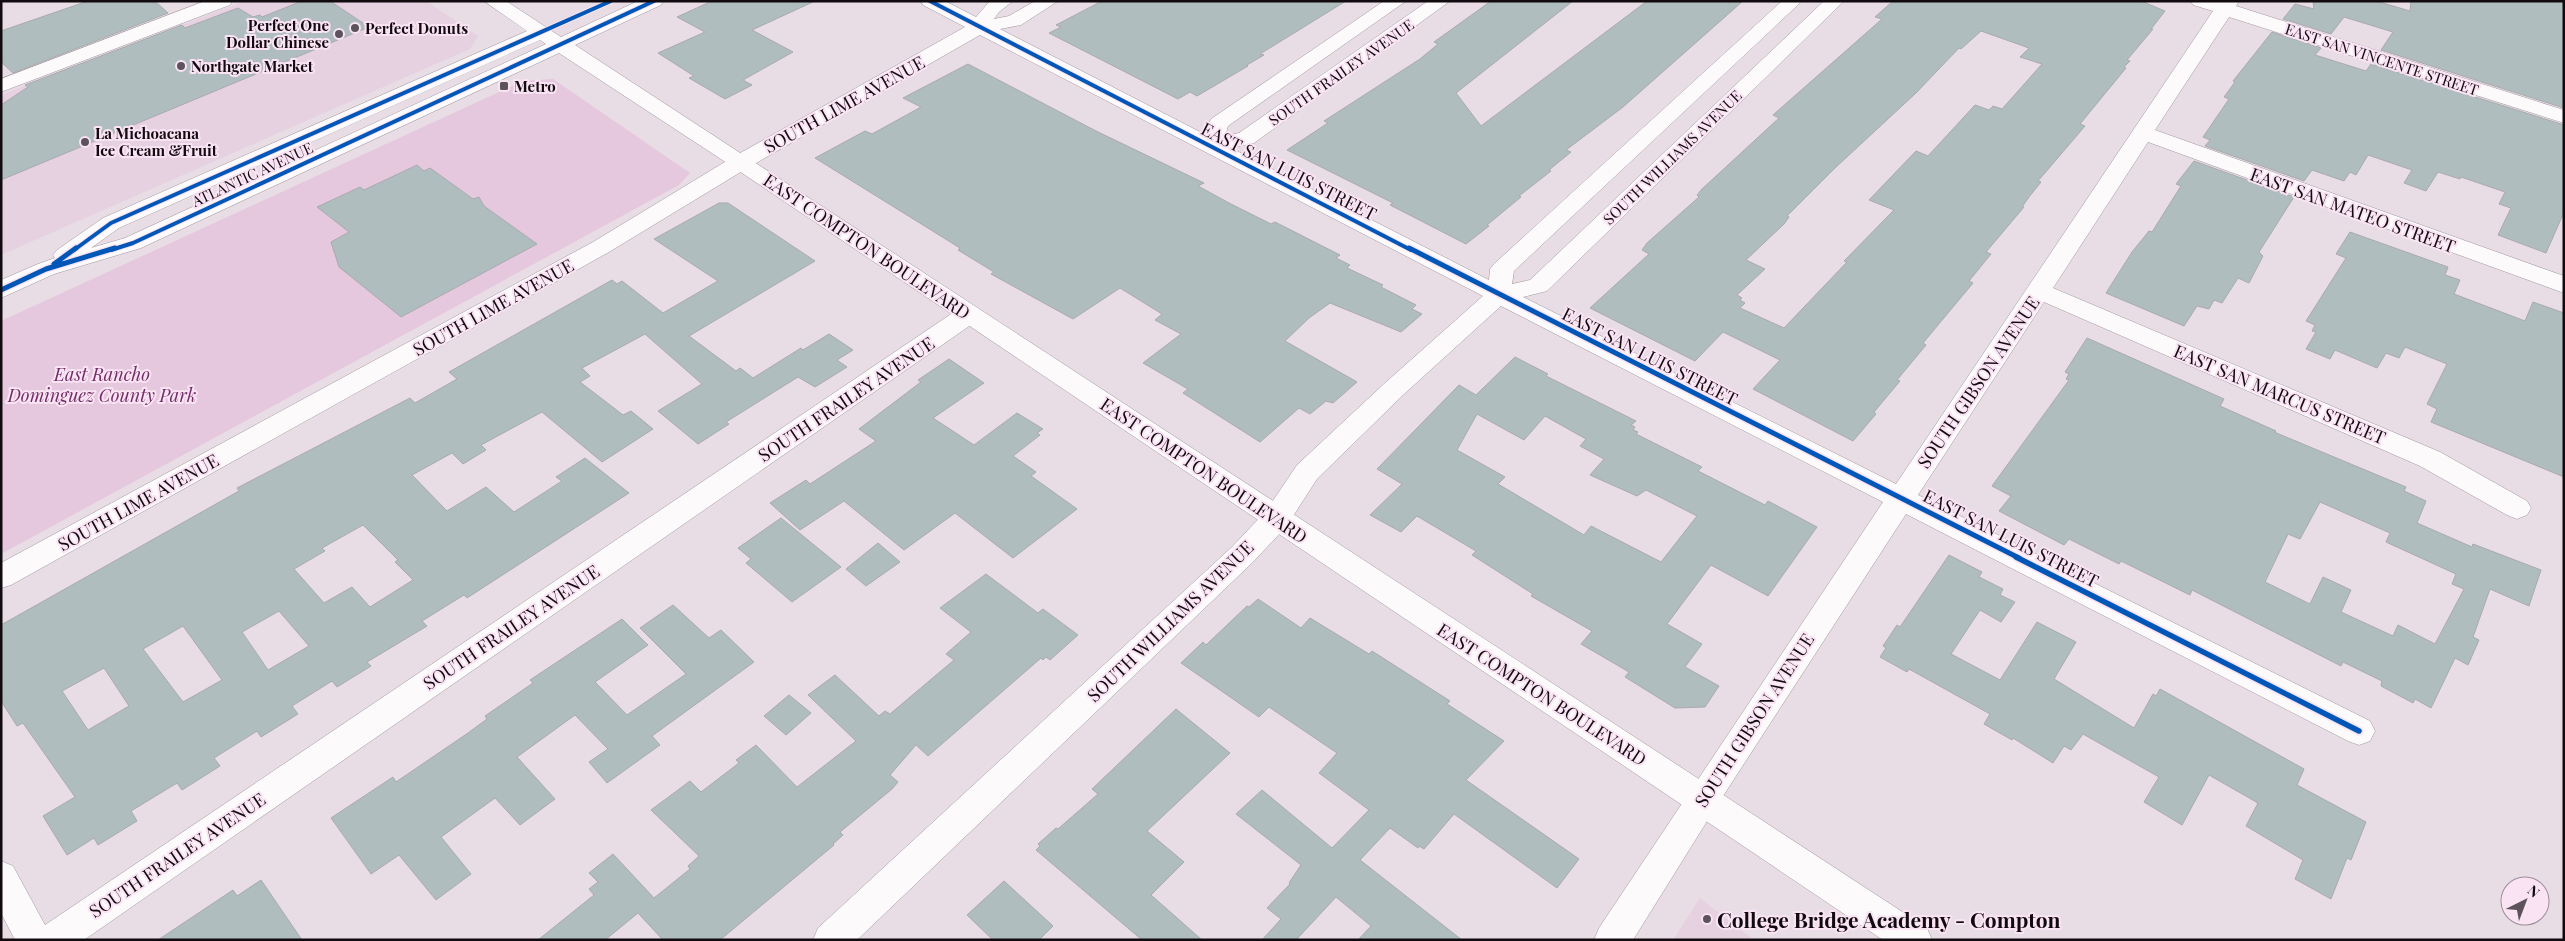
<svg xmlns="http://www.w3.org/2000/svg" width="2565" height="941" font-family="'Playfair Display',serif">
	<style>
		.built { fill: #e6d1e1 }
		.green { fill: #e6c8de }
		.building { fill: #b0bdbf; stroke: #a9aaad; fill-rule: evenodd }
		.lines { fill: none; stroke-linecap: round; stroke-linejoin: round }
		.minor-casing { stroke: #a2989f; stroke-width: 1 }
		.major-casing { stroke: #a2989f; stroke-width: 1 }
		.minor { fill: #fcfafb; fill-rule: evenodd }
		.major { fill: #fcfafb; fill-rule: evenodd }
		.cycleway-far2-casing { stroke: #fae4f4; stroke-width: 6 }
		.cycleway-far1-casing { stroke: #fae4f4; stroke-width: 8 }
		.cycleway-casing { stroke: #fae4f4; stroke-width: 9 }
		.cycleway-far2 { stroke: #0057b8; stroke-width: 4 }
		.cycleway-far1 { stroke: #0057b8; stroke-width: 5 }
		.cycleway { stroke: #0057b8; stroke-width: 5.5 }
		.poi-dot { fill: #5c545a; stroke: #fae4f4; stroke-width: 2 }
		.labels { text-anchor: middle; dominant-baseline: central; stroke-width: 4; stroke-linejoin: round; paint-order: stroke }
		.far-poi-label { font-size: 15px; font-weight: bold; fill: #110a0f; stroke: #fae4f4; text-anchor: start }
		.far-street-label { font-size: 15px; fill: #110a0f; stroke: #fae4f4 }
		.street-label { font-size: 18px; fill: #110a0f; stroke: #fae4f4 }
		.park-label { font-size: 18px; font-style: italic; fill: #712d66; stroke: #fae4f4 }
		.near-poi-label { font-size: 21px; font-weight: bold; fill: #110a0f; stroke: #fae4f4; text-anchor: start }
	</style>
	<rect width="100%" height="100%" fill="#e8dce5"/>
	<path class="built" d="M245,1H426L478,36L470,49L1,255V95Z
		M1700,898L1754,940H1673Z"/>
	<path class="green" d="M553,79L690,173L679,185L1,554V321L523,81Z"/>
	<path class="building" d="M88,1H155L168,13L13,73L1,62V31Z
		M302,1H330L369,27L1,180V105L28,87L25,85L182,25L185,28L238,8L253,17L260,15L262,17Z
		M712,1H815L752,30L793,52L743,80L752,85L725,99L689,78L694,76L658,53L705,32L677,17Z
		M1102,1H1346L1260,54L1264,55L1247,65L1248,66L1197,96L1190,92L1178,99L1049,33L1061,27L1056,25Z
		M1491,1H1573L1456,93L1481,126L1647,1H1743L1623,107L1566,150L1571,152L1549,170L1551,171L1519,196L1521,197L1487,225L1489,226L1466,244L1390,205L1393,203L1287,150L1328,123L1324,121L1420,59L1438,44L1434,42Z
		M1893,1H2141L2165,11L2151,29H2153L2127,60L2130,61L2124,67L2126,68L2080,124L2085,126L2038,181L2041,182L2029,197L2022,207H2024L1986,252L1991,254L1969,281L1973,283L1923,343L1926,345L1897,380L1900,381L1874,412L1876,414L1853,441L1753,389L1780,360L1723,332L1695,361L1590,308L1649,254L1642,250L1647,243L1699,197L1697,195L1702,189L1779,118L1773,115L1882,19L1875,17ZM1981,31L2029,48L2020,57L2042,64L2002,109L1993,106L1989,110L1975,105L1928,156L1916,151L1869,200L1894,210L1844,261L1847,262L1784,328L1740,308L1745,303L1740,300L1742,298L1737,295L1765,269L1746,260L1784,224L1789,217L1787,216L1835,168L1916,93L1959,48L1961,49Z
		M2313,1H2376L2410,11L2411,1H2564V108L2381,50L2393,32L2344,17L2331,34L2283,19L2295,4L2314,9Z
		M2272,32L2321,48L2315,55L2366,71L2371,64L2564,125V212L2546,253L2498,235L2511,208L2499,204L2505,192L2461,177L2460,179L2438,172L2426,191L2404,183L2412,170L2368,155L2356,175L2350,172L2344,181L2312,170L2304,181L2205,146L2210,140L2203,137L2229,99L2224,97L2235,82L2233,81Z
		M968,64L1096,131L1204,183L1198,186L1229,203L1271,224L1275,222L1340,255L1336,258L1350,265L1347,268L1383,285L1381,287L1416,305L1412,309L1422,314L1401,332L1330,303L1309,318L1285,341L1357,382L1333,403L1326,401L1310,414L1299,408L1260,442L1183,393L1188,389L1143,363L1181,334L1155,320L1162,314L1120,288L1073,319L991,274L994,272L958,250L960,248L815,158L865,131L872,134L921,107L903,98Z
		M2194,161L2294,197L2259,252L2263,256L2249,283L2238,278L2222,303L2214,300L2209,309L2197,306L2184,326L2106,293L2132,252L2149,231L2152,232L2181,186L2176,184Z
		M417,165L424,171L430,168L473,199L479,197L484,206L537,244L401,317L339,267L331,242L349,232L317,207L360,187L364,190Z
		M719,203H728L815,261L689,336L736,371L740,368L753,378L801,348L803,350L829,334L853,350L837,360L847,367L815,387L798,377L726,422L729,424L698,444L658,411L702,384L645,334L582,368L590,376L580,382L623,415L631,411L653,429L602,462L542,412L481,445L486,450L463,464L452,453L412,475L447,511L486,487L514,512L562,481L556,477L585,458L629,493L467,598L464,595L422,621L427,626L367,662L371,666L337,687L332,681L292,706L298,714L261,737L257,731L214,758L220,766L182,790L177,783L131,811L137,821L98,845L94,838L67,855L43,816L75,797L23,723L17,726L1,701V625L239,491L237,488L410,398L415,403L457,379L449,372L612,280L617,284L622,281L663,313L718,281L654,239ZM363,525L398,560L395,562L413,580L370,607L352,587L324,603L294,569L325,551L322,548ZM279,611L309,646L268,670L242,632ZM183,626L222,680L183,702L143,649ZM104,668L129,706L88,730L62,691Z
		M2350,232L2448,267L2445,275L2460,280L2454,294L2525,321L2533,302L2564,313V477L2431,422L2437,409L2427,404L2447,364L2405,347L2399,358L2386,353L2377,368L2335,350L2330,359L2306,349L2316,332L2312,331L2315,325L2306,321L2346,258L2336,254Z
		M2087,338L2224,399L2220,406L2276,431L2274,432L2406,487L2404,491L2426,501L2417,523L2472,547L2473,544L2541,570L2529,606L2490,589L2473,637L2479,640L2468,665L2455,658L2431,708L2415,699L2413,703L2381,686L2382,681L2343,662L2341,666L2192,590L2190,595L2121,561L2119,564L2069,539L2064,545L1999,511L2011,496L1992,486L2069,380L2066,379L2069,374L2065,372ZM2320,502L2390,533L2386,542L2456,574L2452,584L2464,589L2435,644L2398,625L2393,636L2341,612L2351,590L2323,577L2310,604L2265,582L2288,534L2300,539Z
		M1515,357L1548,374L1546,376L1636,421L1631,425L1635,427L1633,430L1638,432L1636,434L1702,467L1698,471L1765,505L1768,501L1817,527L1768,596L1711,565L1667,624L1702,644L1685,667L1719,686L1705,707L1675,708L1625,677L1629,672L1581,644L1592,631L1531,596L1533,594L1472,555L1476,551L1417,516L1401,532L1370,515L1402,484L1377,469L1459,385L1476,395ZM1477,414L1524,440L1545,416L1586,439L1580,446L1604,459L1590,475L1637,496L1646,490L1697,516L1661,562L1591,526L1584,535L1498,484L1505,477L1457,450Z
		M949,359L984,383L933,418L974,445L1017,413L1043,429L1037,433L1040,435L1013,456L1036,472L1031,476L1077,509L1013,558L955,513L904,550L844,501L800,530L770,503L806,480L810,484L876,441L859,429L921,382L918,380Z
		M781,518L841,567L792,602L746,563L751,559L738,548Z
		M878,543L900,562L866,586L846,569Z
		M1949,555L1982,572L1979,577L2003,589L2000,595L2015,602L2001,622L1980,610L1951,654L2000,680L2037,622L2076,642L2054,679L2134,728L2153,694L2156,696L2160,689L2304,769L2297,785L2366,822L2351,860L2347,858L2331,899L2295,879L2303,860L2246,826L2258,803L2209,775L2182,825L2144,802L2159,777L2083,734L2071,750L2064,746L2053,763L2013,738L2012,740L1984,724L1990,714L1909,669L1907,672L1880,657L1886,648L1883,646L1897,625L1900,627Z
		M986,574L1038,613L1043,609L1078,635L1050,660L1046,657L1043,660L1041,658L928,756L916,745L890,775L898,782L892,789L840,832L843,835L833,844L834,845L720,940H663L638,913L605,940H538L594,895L589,889L598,882L589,873L613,854L654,898L690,869L688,866L699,856L651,810L690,781L701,792L739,763L736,760L756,745L797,787L856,741L808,695L835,675L879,716L885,711L890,714L954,660L946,654L971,632L940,608Z
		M1258,599L1301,628L1310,618L1369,654L1372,651L1450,701L1447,704L1504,741L1466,780L1579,859L1557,888L1454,814L1424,849L1419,846L1418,848L1390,828L1360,860L1462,940H1358L1371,926L1336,897L1296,940H1262L1281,919L1267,908L1290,884L1289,883L1301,865L1236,814L1262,790L1332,848L1369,810L1319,773L1337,753L1269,707L1259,717L1181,663L1203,642L1206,645L1247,606L1249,607Z
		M673,605L709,638L721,630L754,662L652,736L660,745L607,783L589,762L608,749L575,715L517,757L555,799L520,825L495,798L441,837L471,874L436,900L399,855L371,874L331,818L393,777L396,782L468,733L487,719L485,716L533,683L530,680L622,619L648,645L595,682L627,715L686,674L640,628Z
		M789,695L811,713L786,735L764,716Z
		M1176,709L1230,753L1147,831L1184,862L1151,895L1202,940H1142L1036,850L1040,846L1038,844L1056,828L1058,829L1098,794L1092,789Z
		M261,880L302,940H158L233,890L237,896Z
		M1004,881L1053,926L1039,940H993L967,915Z"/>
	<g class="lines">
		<g class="minor-casing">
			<path id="minor" d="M205,1H232L230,5L1,92V79Z
				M921,1H945L976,17L990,1H1013L999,12L994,19L1009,16L1035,1H1058L1021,25L1000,29L1204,134L1211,119L1384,1H1406L1228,126L1225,136L1239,133L1428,1H1450L1254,143L1231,148L1489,280L1490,269L1494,264L1782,1H1802L1514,271L1512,284L1530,280L1824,1H1844L1547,291L1523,297L1896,484L2213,11L2193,5L2191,1H2239L2236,6L2564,110V123L2229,17L2155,130L2564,276V293L2148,142L2053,288L2440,452L2527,501L2531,508L2527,515L2517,519L2507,515L2420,466L2044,302L1918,495L2370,721L2375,731L2370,741L2359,745L2348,741L1906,514L1714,810L1633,940H1594L1599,928L1883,502L1501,306L1403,395L1317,479L1286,527L1252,563L857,940H813L818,928L1232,547L1266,511L1297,465L1385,383L1483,296L980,35L749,167L609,252L11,585L1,588V563L593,242L733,157L965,27L923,5Z
				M969,306L978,308L981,314L978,320L84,940H15L1,913V861L13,866L45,925L960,308Z"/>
		</g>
		<g class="major-casing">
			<path id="major" d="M484,1H506L561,37L638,1H663L661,5L575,45L1927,928L1932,940H1883L733,167L559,53L141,248L54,274L1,298V280L38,264L55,258L53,255L57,250L103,218L527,31ZM540,40L546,44L125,238L91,248L119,228Z"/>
		</g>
		<use href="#minor" class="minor"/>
		<use href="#major" class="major"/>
		<g class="cycleway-far2-casing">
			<path id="cycleway-far2" d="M930,1L1411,250
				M74,250L111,223L611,1
				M111,250L133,243L654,1"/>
		</g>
		<g class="cycleway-far1-casing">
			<path id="cycleway-far1" d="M1409,248L2019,558
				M54,264L76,248
				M1,290L46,269L115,248"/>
		</g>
		<g class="cycleway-casing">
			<path id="cycleway" d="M2016,557L2359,731"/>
		</g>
		<use href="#cycleway-far2" class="cycleway-far2"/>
		<use href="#cycleway-far1" class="cycleway-far1"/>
		<use href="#cycleway" class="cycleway"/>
	</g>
	<g class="poi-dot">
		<circle cx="355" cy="28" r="5"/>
		<circle cx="339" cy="34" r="5"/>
		<circle cx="181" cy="66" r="5"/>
		<rect x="499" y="81" width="10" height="10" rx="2.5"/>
		<circle cx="85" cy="142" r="5"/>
		<circle cx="1707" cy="919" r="5"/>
	</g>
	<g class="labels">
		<g class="far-poi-label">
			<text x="329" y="25" text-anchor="end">Perfect One<tspan x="329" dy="17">Dollar Chinese</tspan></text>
			<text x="365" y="28">Perfect Donuts</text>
			<text x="191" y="66">Northgate Market</text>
			<text x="514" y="86">Metro</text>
			<text x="95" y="133">La Michoacana<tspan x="95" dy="17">Ice Cream &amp;Fruit</tspan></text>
		</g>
		<g class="far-street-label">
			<text transform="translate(2382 59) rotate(18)">EAST SAN VINCENTE STREET</text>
			<text transform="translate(1341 72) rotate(-35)">SOUTH FRAILEY AVENUE</text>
			<text transform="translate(1672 157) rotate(-44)">SOUTH WILLIAMS AVENUE</text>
			<text transform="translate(252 174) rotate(-25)">ATLANTIC AVENUE</text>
		</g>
		<g class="street-label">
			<text transform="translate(844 104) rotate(-29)">SOUTH LIME AVENUE</text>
			<text transform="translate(1289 171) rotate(27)">EAST SAN LUIS STREET</text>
			<text transform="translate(2353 210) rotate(20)">EAST SAN MATEO STREET</text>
			<text transform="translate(867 246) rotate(34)">EAST COMPTON BOULEVARD</text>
			<text transform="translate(493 307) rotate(-29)">SOUTH LIME AVENUE</text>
			<text transform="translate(1650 356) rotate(27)">EAST SAN LUIS STREET</text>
			<text transform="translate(1978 382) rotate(-56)">SOUTH GIBSON AVENUE</text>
			<text transform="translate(2280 394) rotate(23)">EAST SAN MARCUS STREET</text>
			<text transform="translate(846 399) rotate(-34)">SOUTH FRAILEY AVENUE</text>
			<text transform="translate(1204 470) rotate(34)">EAST COMPTON BOULEVARD</text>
			<text transform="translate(138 502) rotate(-29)">SOUTH LIME AVENUE</text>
			<text transform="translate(2011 538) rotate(27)">EAST SAN LUIS STREET</text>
			<text transform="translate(1170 621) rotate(-44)">SOUTH WILLIAMS AVENUE</text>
			<text transform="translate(511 627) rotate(-34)">SOUTH FRAILEY AVENUE</text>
			<text transform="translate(1542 694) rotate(33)">EAST COMPTON BOULEVARD</text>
			<text transform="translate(1754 720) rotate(-57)">SOUTH GIBSON AVENUE</text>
			<text transform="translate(177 855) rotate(-34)">SOUTH FRAILEY AVENUE</text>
		</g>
		<g class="park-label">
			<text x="102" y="374">East Rancho<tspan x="102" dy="21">Dominguez County Park</tspan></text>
		</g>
		<g class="near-poi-label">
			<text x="1717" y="919">College Bridge Academy - Compton</text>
		</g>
	</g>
	<rect width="2565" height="941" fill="none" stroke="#110a0f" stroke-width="5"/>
	<g transform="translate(2525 901) rotate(42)"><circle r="24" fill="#fae4f4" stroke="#9d8d98"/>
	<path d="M0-4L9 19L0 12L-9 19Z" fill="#5c545a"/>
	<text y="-8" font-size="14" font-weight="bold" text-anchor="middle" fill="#110a0f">N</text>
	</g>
</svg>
